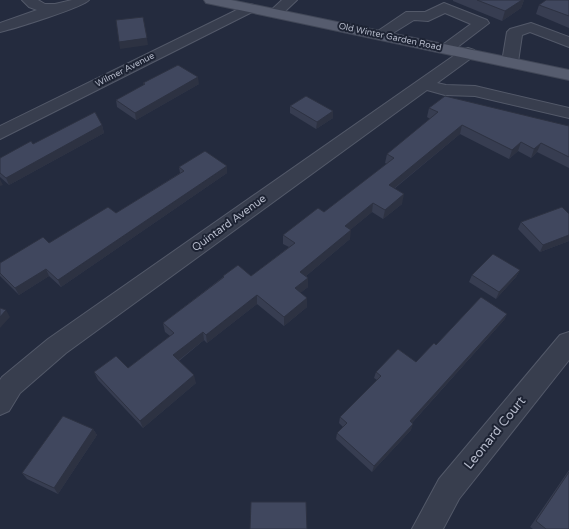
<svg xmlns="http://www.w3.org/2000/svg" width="569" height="529" font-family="'Varela Round',sans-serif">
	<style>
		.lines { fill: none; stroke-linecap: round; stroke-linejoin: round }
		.minor-casing { stroke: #535969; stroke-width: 2 }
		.major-casing { stroke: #414757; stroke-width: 2 }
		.minor { fill: #383e4e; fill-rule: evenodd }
		.major { fill: #565c6e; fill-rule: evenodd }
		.wall { fill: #373d51 }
		.shaded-wall { fill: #2d3242 }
		.building { fill: #40475e; stroke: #2d3242 }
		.labels { text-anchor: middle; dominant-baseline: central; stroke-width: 4; stroke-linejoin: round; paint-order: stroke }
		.far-street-label { font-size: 9px; fill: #b4b9c9; stroke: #1d2333 }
		.street-label { font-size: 11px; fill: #b4b9c9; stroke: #1d2333 }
		.near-street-label { font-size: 13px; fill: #b4b9c9; stroke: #1d2333 }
	</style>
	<rect width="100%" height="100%" fill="#242b3e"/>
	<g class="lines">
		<g class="minor-casing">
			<path id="minor" d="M22,0H38L45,4H55L72,0H89C84,7 13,29 0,32V23L37,10L29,7Z
				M282,0H297L280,16H270L268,13Z
				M444,3L487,20L489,23L451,52H441L438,49L441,46L471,24L445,13L428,21L414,20L385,38H375L372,35L406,12H425Z
				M249,4L254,5L256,8L254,11L0,139V126Z
				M531,23L569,37V47L530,32L522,35L518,62L516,65H504L502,62L507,32L510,29Z
				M468,48L474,50L476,53L474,56L437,83L446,85L475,86L569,108V118L475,96L445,95L427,90L66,353L20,393L9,411L0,415V380L2,377L48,339L462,50Z
				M569,332V360L459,499L443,529H412L439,479L560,335Z"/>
		</g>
		<g class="major-casing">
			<path id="major" d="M204,0H231L569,70V80L211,4L206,3Z"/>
		</g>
		<use href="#minor" class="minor"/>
		<use href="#major" class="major"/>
	</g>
	<path class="wall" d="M453,0H524L521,8L502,21L453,1Z
		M569,0V28L536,14L539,5Z
		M143,83L199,84L136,120L117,107L116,100L144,85Z
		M290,106L333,111V118L316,129L290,113Z
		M429,108L569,126V168L537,152L531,158L518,151L509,159L460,134L394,189L402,204L383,219L372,212L350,230V239L306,276L308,278V287L300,293L307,298V307L284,326L257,304L207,343L204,340L179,361L196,383L143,428L98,380L94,372L128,368L170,336L165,332L163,323L223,277V276H251L289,247L283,244V235L324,212L387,164L385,163L387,154L430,119L427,117Z
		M102,125L104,133L9,185L0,177V158Z
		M179,167L227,173L61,287L49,276L19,295L0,276V263L49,243L116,213L180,173Z
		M569,214V241L540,252L518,229L521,222Z
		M520,270L516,277L496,299L469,282L472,275Z
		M507,314L504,320L412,423L411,430L372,472L336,439L337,433L343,427L339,423L340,417L377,380L374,378L376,372L416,362L436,345Z
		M93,429L97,435L58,494L27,479L22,473Z
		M569,470V529H533L530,527Z"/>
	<path class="shaded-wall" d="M522,0H524L521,8L502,21L505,11Z
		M147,38L148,45L120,49L119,42Z
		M198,77L199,84L136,120L135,113Z
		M333,111V118L316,129L317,122Z
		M102,125L104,133L9,185L6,178Z
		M462,125L460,134L387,194L389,185Z
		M521,142L518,151L509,159L512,150Z
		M541,143L537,152L531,158L534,149Z
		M227,166V173L61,287L58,280Z
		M0,179L3,185L0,186Z
		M404,194L402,204L383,219L385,210Z
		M373,203L372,212L344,235L345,226Z
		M351,230L350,239L300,281V272Z
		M569,235V241L540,252L543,245Z
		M46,269L49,276L19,295L15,288Z
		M520,270L516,277L496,299L499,292Z
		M308,278V287L295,297V288Z
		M257,295V304L207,343L206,335Z
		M307,298V307L284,326V317Z
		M6,310L10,317L0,328V317Z
		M507,314L504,320L408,427L410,421Z
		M203,332L204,340L175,363L173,355Z
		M194,375L196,383L143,428L140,421Z
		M413,424L411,430L372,472L374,466Z
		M93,429L97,435L58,494L54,488Z"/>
	<path class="building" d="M477,0H522L505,11Z
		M546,0H569V16L539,5Z
		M143,17L147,38L119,42L116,20Z
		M178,65L198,77L135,113L116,100L145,84L143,83Z
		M306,96L333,111L317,122L290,106Z
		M445,96L569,126V157L541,143L534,149L521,142L512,150L462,125L389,185L404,194L385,210L373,203L345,226L351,230L300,272L308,278L295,288L307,298L284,317L257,295L206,335L203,332L173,355L194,375L140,421L94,372L116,356L128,368L174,333L163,323L224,277L223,276L238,265L251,276L295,243L283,235L318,208L324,212L394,158L387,154L438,112L429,108Z
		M95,112L102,125L6,178L0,173V158L31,141L33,144Z
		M205,151L227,166L58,280L46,269L15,288L0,273V263L43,237L49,243L108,207L116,213L184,171L179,167Z
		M562,207L569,214V235L543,245L521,222Z
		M493,254L520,270L499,292L472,275Z
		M481,297L507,314L410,421L413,424L374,466L337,433L347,423L340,417L381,376L376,372L398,349L416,362L434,343L436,345Z
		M0,308L6,310L0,317Z
		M63,416L93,429L54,488L22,473Z
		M569,472V529H546L536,521Z
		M251,502H306L307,529H250Z"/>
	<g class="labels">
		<g class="far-street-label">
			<text transform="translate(390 37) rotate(12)">Old Winter Garden Road</text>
			<text transform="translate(125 70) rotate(-27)">Wilmer Avenue</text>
		</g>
		<g class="street-label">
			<text transform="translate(229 223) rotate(-36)">Quintard Avenue</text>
		</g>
		<g class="near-street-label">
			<text transform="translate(495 433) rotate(-51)">Leonard Court</text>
		</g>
	</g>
</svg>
